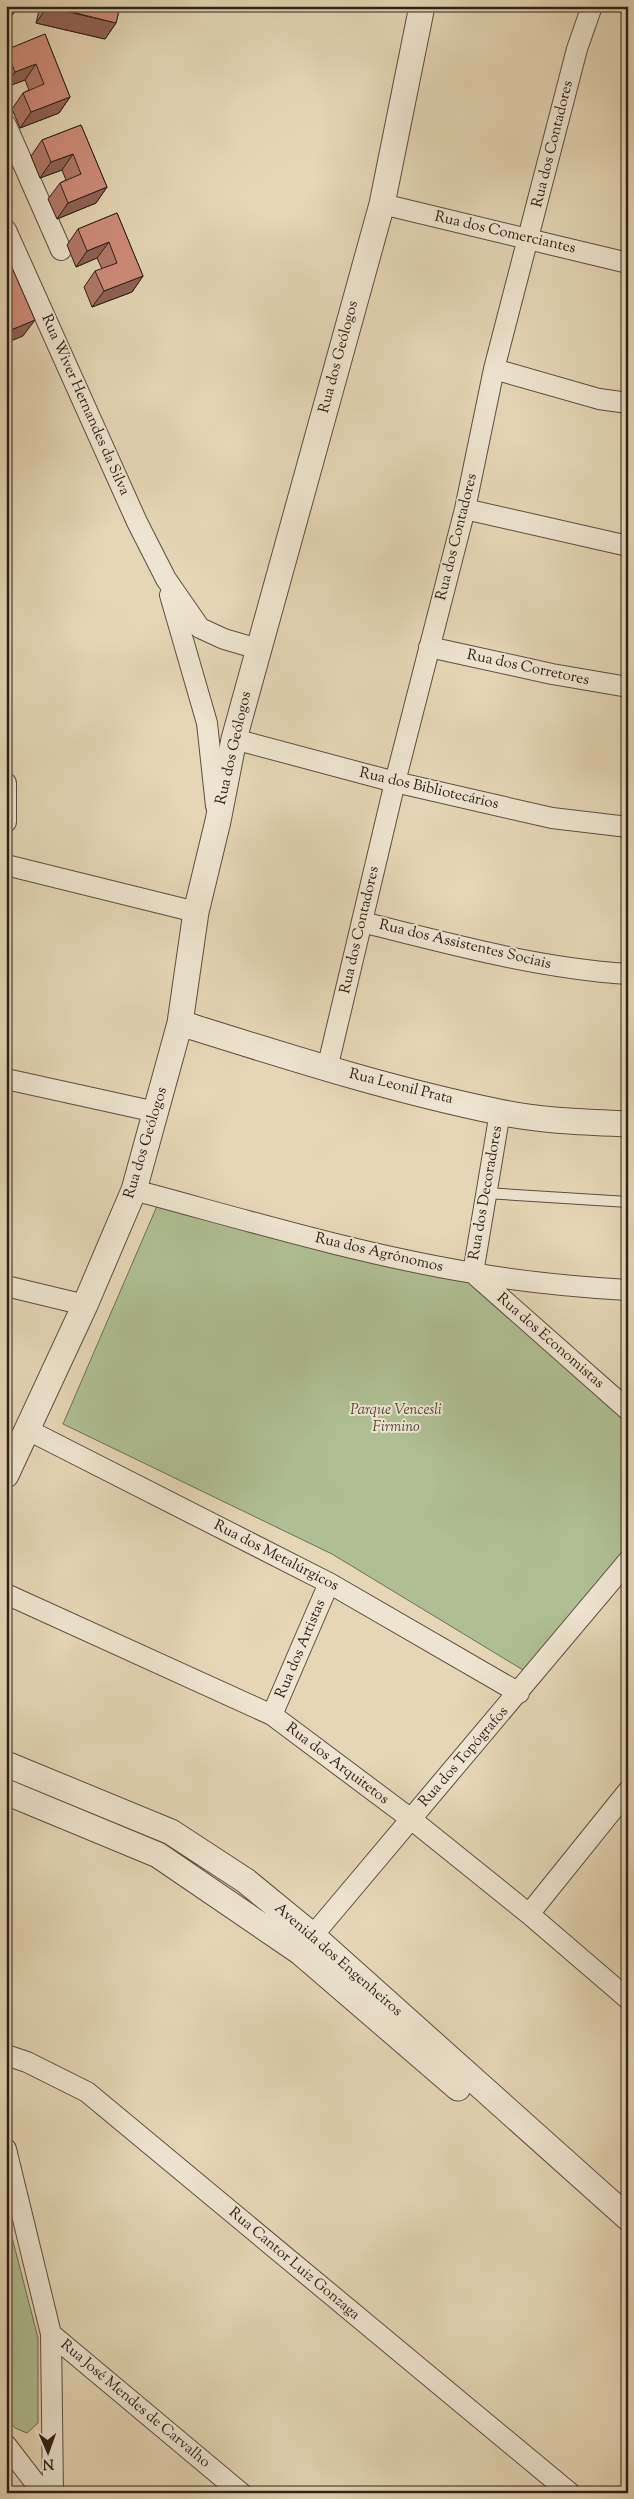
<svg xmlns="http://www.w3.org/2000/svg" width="634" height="2499" font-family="'Sorts Mill Goudy',serif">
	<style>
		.green { fill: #afbf93; stroke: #6e7055 }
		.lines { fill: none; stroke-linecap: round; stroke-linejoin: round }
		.service-casing { stroke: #5c4e3f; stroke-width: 12 }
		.minor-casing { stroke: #5c4e3f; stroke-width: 22 }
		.tertiary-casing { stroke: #5c4e3f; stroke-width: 27 }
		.service { stroke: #eee5d0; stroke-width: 10 }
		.minor { stroke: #eee5d0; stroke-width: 20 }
		.tertiary { stroke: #eee5d0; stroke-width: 25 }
		.wall { fill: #b2796a; stroke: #2e2017 }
		.shaded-wall { fill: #916356; stroke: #2e2017 }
		.building { fill: #cf8d7b; stroke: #2e2017 }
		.labels { text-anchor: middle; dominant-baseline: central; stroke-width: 4; stroke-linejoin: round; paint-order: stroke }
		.street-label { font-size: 15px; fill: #2e2017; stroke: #eee5d0 }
		.park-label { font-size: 15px; font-style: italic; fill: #4e4836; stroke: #eee5d0 }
	</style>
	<rect width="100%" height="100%" fill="#e5d7b6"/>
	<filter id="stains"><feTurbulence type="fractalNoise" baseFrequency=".004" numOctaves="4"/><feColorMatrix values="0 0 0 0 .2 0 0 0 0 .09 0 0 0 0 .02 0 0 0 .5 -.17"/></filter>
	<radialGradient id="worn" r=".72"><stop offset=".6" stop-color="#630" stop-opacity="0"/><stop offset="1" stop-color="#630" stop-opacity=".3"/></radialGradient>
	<path class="green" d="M157,1206L467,1280L628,1421V1546L523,1670L332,1554L63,1424Z
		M6,2214L38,2338V2423L27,2433L15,2428L6,2416Z"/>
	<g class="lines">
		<g class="service-casing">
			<path id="service" d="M486,1193L628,1202"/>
		</g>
		<g class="minor-casing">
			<path id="minor" d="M6,125L61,250
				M382,204L628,263
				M6,230L137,522L166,579L200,628L224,639L258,649
				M494,369L599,399L628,403
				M465,509L628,546
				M170,595L207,723L216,806
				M429,647L552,674L628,687
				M234,739L395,782L552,818L628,827
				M6,783V822
				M6,865L196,912
				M362,922C450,944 537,968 628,974
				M327,1069L395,782L465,509L494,369L577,49L592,6
				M6,1079L156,1112
				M134,1190C246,1220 358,1254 473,1273C524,1282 576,1287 628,1290
				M473,1273L628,1410
				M473,1273L500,1112
				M6,1286L85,1305
				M28,1430L329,1583L519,1693
				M6,1594L272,1715L411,1819L529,1914L628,1999
				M272,1715L329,1583
				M529,1914L628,1791
				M304,1946L628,1561
				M6,2055L27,2062L87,2092L570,2493
				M6,2149L51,2334L53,2493
				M51,2334L241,2493
				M6,2445L43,2493"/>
		</g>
		<g class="tertiary-casing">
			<path id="tertiary" d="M180,1023C285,1056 391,1090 499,1112C540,1121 586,1122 628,1124
				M6,1475L85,1305L134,1190L180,1023L196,912L218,821L234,739L382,204L422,6
				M6,1764L171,1832L246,1881L313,1936L628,2218
				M6,1792L158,1855L300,1952L458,2088"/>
		</g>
		<use href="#service" class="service"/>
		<use href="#minor" class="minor"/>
		<use href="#tertiary" class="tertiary"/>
	</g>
	<path class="wall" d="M40,6H120L116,23L105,39L36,23Z
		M45,34L70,97L59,113L20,128L12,109L23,93L29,90L25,80L6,87V50Z
		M81,125L107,187L96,203L57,219L48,199L60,183L66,180L62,170L40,178L31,156L42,140Z
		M117,213L143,276L132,292L92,307L84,287L95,271L102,269L97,258L76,267L67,245L78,229Z"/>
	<path class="shaded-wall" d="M6,6H19L11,17L6,15Z
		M47,7L116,23L105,39L36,23Z
		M36,64L25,80L6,87V84L15,72Z
		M70,97L59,113L20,128L31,112Z
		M73,154L62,170L40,178L51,162Z
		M107,187L96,203L57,219L68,203Z
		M109,242L97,258L76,267L87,251Z
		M143,276L132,292L92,307L104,291Z
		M35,320L23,336L6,343V332Z"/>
	<path class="building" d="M48,6H120L116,23Z
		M45,34L70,97L31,112L23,93L44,84L36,64L15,72L6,50Z
		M81,125L107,187L68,203L60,183L81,174L73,154L51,162L42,140Z
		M117,213L143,276L104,291L95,271L117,263L109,242L87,251L78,229Z
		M6,254L35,320L6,332Z"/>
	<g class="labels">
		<g class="street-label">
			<text transform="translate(553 144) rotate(-76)">Rua dos Contadores</text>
			<text transform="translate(505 233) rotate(13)">Rua dos Comerciantes</text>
			<text transform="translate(339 357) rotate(-75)">Rua dos Geólogos</text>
			<text transform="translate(85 405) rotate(66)">Rua Wiver Hernandes da Silva</text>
			<text transform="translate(457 537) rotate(-76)">Rua dos Contadores</text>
			<text transform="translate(528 668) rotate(12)">Rua dos Corretores</text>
			<text transform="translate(234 748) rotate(-77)">Rua dos Geólogos</text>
			<text transform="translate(429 789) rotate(13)">Rua dos Bibliotecários</text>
			<text transform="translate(360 930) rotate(-77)">Rua dos Contadores</text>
			<text transform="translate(465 945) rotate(13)">Rua dos Assistentes Sociais</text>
			<text transform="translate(401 1087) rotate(14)">Rua Leonil Prata</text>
			<text transform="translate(146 1143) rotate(-73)">Rua dos Geólogos</text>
			<text transform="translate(486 1193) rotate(-80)">Rua dos Decoradores</text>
			<text transform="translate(379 1253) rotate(13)">Rua dos Agrônomos</text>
			<text transform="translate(550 1341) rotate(41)">Rua dos Economistas</text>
			<text transform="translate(276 1556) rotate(27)">Rua dos Metalúrgicos</text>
			<text transform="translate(301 1649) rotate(-67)">Rua dos Artistas</text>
			<text transform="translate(464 1757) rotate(-49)">Rua dos Topógrafos</text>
			<text transform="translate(337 1764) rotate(37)">Rua dos Arquitetos</text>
			<text transform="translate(338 1960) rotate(41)">Avenida dos Engenheiros</text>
			<text transform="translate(294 2264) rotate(40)">Rua Cantor Luiz Gonzaga</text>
			<text transform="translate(135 2404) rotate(40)">Rua José Mendes de Carvalho</text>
		</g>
		<g class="park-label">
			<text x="396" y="1410">Parque Vencesli<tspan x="396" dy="17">Firmino</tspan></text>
		</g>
	</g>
	<rect width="634" height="2499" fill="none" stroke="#e5d7b6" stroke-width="25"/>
	<rect x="8" y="8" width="619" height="2484" fill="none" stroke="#2e2017" stroke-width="2.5"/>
	<rect x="12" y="12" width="609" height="2474" fill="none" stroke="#2e2017"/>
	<g transform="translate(48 2452) rotate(178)" stroke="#eee5d0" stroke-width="4" paint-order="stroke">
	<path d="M0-4L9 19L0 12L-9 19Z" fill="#2e2017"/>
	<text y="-8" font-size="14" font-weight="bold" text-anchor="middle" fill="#2e2017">N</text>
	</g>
	<rect width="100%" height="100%" filter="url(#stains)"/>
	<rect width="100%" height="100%" fill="url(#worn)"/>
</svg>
